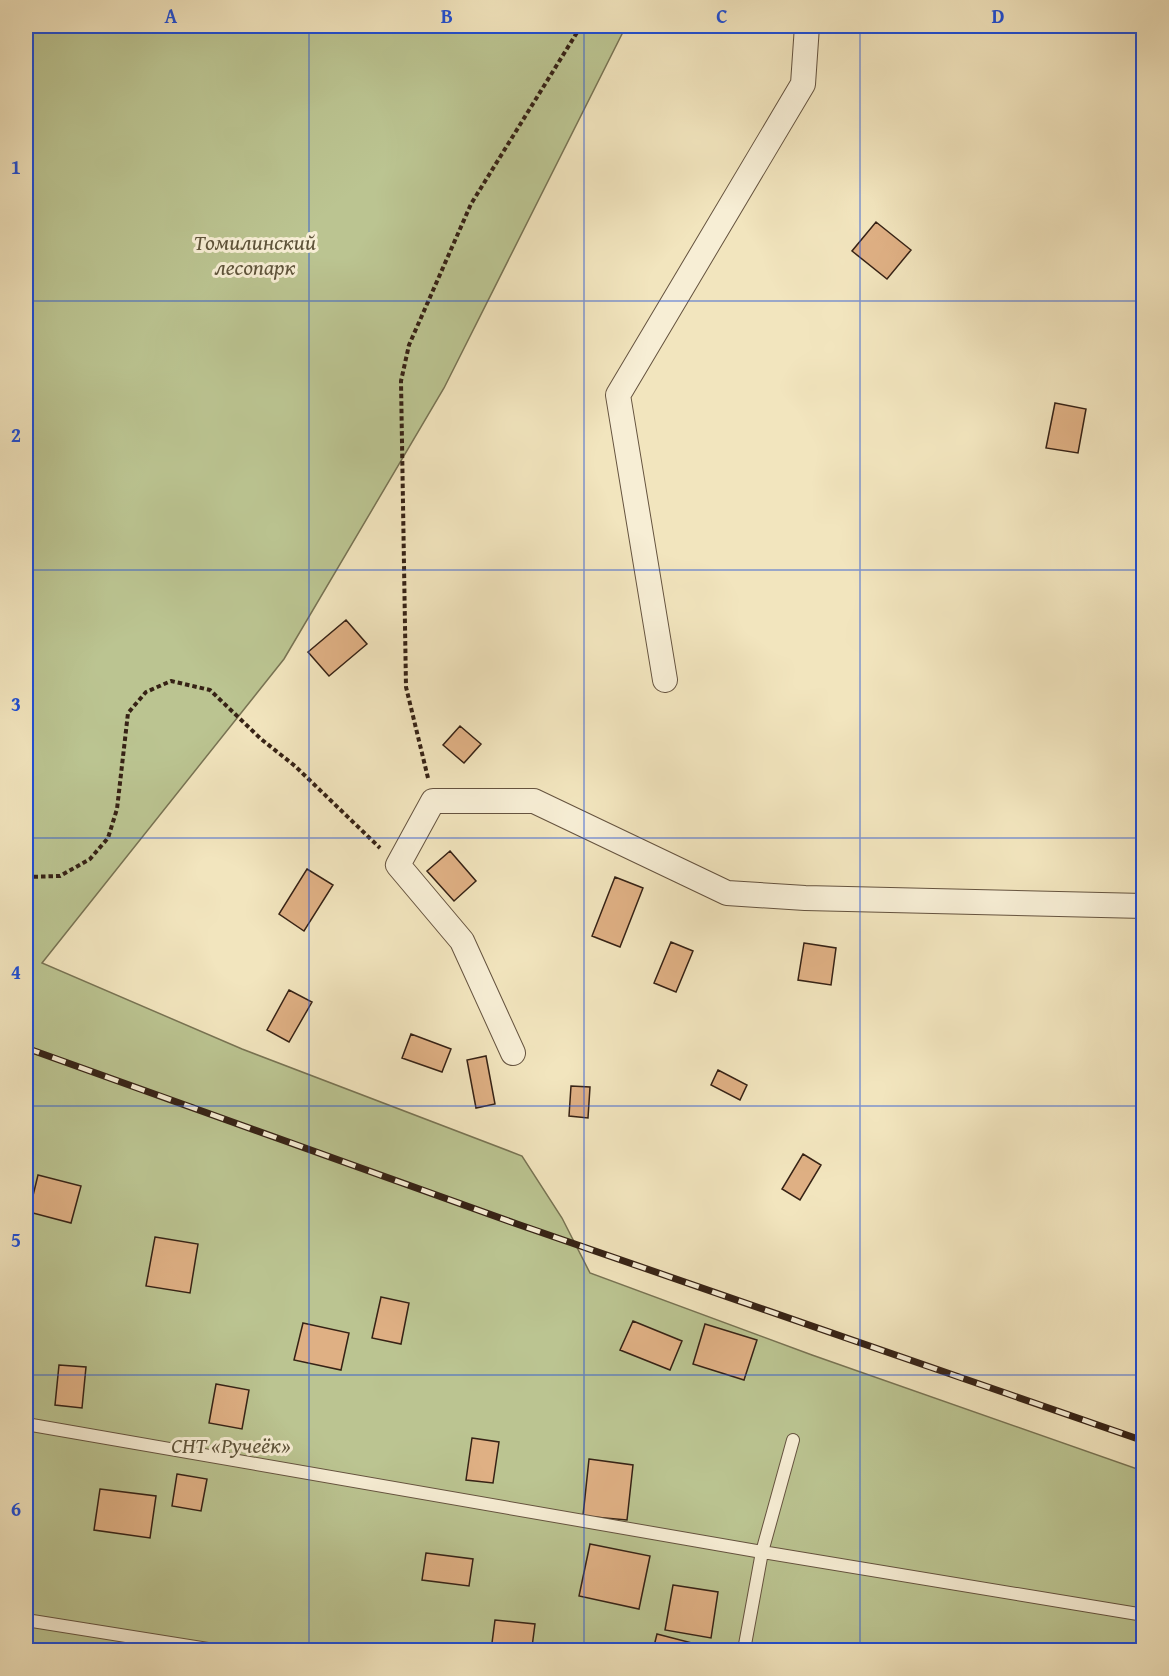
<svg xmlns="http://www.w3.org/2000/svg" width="1169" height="1676" font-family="'Gentium Book Plus',serif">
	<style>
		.green { fill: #bbc491; stroke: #787353; stroke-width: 1.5 }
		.building { fill: #dfb084; stroke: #362215; stroke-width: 1.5 }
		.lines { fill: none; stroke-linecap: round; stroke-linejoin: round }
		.lane-casing { stroke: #65533f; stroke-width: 14 }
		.street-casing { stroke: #65533f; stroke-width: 26 }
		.path { stroke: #362215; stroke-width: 4; stroke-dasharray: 4.5 3; stroke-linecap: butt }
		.lane { stroke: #f7eed5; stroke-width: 12 }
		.street { stroke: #f7eed5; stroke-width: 24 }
		.rail-casing { stroke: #362215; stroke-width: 7 }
		.rail { stroke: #f7eed5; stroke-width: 4.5; stroke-dasharray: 14; stroke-linecap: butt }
		.grid { fill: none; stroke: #1d4ed8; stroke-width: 1.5; stroke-opacity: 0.55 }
		.labels { text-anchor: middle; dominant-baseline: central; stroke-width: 6; stroke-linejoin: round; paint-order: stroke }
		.park-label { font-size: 22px; font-style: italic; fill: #5e533a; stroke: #f7eed5 }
		.neatline { fill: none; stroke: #1d4ed8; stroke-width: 2 }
		.grid-label { font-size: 20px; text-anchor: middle; font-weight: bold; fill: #1d4ed8 }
	</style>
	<rect width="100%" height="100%" fill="#f2e5be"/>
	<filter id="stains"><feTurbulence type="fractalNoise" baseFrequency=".00333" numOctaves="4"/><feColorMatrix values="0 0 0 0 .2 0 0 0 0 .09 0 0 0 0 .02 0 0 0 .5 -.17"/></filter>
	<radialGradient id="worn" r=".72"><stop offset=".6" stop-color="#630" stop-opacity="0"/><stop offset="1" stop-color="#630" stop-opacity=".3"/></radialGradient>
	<path class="green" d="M26,26H626L444,388L284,659L42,963L242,1049L522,1156L562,1218L590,1273L812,1355L1143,1471V1650H26Z"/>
	<path class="building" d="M876,222L911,250L887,279L852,251Z
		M1055,403L1086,409L1078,453L1046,448Z
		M346,620L367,644L329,676L308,652Z
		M460,726L481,744L464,763L443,745Z
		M450,851L476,881L454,901L427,871Z
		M307,869L333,885L304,931L279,914Z
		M615,877L643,888L620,947L592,936Z
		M671,942L693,951L676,992L654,983Z
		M804,943L836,948L831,985L798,980Z
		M289,990L312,1002L289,1042L267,1030Z
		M411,1034L451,1049L442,1072L402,1058Z
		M486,1056L495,1104L476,1108L467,1060Z
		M718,1070L747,1085L740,1100L711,1085Z
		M571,1086L590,1087L588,1118L569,1116Z
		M803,1154L821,1165L800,1200L782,1189Z
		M38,1175L81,1186L71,1223L29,1212Z
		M155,1237L198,1244L190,1293L146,1286Z
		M381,1297L409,1303L401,1344L372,1338Z
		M633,1321L682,1341L670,1370L620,1350Z
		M303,1323L349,1333L341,1370L294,1360Z
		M705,1324L757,1340L744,1380L693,1364Z
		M59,1365L86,1367L82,1408L55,1405Z
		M216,1384L249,1390L242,1429L209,1423Z
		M472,1438L499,1442L493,1483L466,1480Z
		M589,1459L633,1465L627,1520L583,1516Z
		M177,1474L207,1479L201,1511L172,1506Z
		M100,1489L156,1496L150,1538L94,1530Z
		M590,1544L650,1556L639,1609L579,1596Z
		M426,1553L473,1559L469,1586L422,1580Z
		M673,1585L718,1592L711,1638L665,1630Z
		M495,1620L535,1624L532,1647L492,1643Z
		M657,1634L692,1643L690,1650H653Z"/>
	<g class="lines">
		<g class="lane-casing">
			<path id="lane" d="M26,1424L762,1552L1144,1615
				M26,1620L214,1650
				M744,1650L762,1552L793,1440"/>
		</g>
		<g class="street-casing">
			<path id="street" d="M665,680L618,395L803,84L807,26
				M513,1053L462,941L398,865L433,801H534L727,893L805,898L1144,906"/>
		</g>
		<path class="path" d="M428,778L406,687L401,381L409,345L471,204L581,26
			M26,877L60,876L90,859L108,838L117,809L128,713L146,692L171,681L210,690L261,739L295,766L380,848"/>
		<use href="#lane" class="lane"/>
		<use href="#street" class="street"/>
		<g class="rail-casing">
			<path id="rail" d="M26,1048L517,1224L1144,1441"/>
		</g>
		<use href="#rail" class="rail"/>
	</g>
	<path class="grid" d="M309,26V1650M584,26V1650M860,26V1650M26,301H1144M26,570H1144M26,838H1144M26,1106H1144M26,1375H1144"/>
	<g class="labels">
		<g class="park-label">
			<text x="255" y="242">Томилинский<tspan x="255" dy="25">лесопарк</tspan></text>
			<text x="231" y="1445">СНТ «Ручеёк»</text>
		</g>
	</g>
	<rect width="1169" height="1676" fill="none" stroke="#f2e5be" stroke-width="66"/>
	<rect x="33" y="33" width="1103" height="1610" class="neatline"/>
	<g class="grid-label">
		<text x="171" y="23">A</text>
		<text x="447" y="23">B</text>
		<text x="722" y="23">C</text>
		<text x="998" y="23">D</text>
		<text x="16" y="174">1</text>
		<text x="16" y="442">2</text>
		<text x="16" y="711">3</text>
		<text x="16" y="979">4</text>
		<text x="16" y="1247">5</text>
		<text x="16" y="1516">6</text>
	</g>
	<rect width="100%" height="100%" filter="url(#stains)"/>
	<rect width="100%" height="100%" fill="url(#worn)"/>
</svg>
